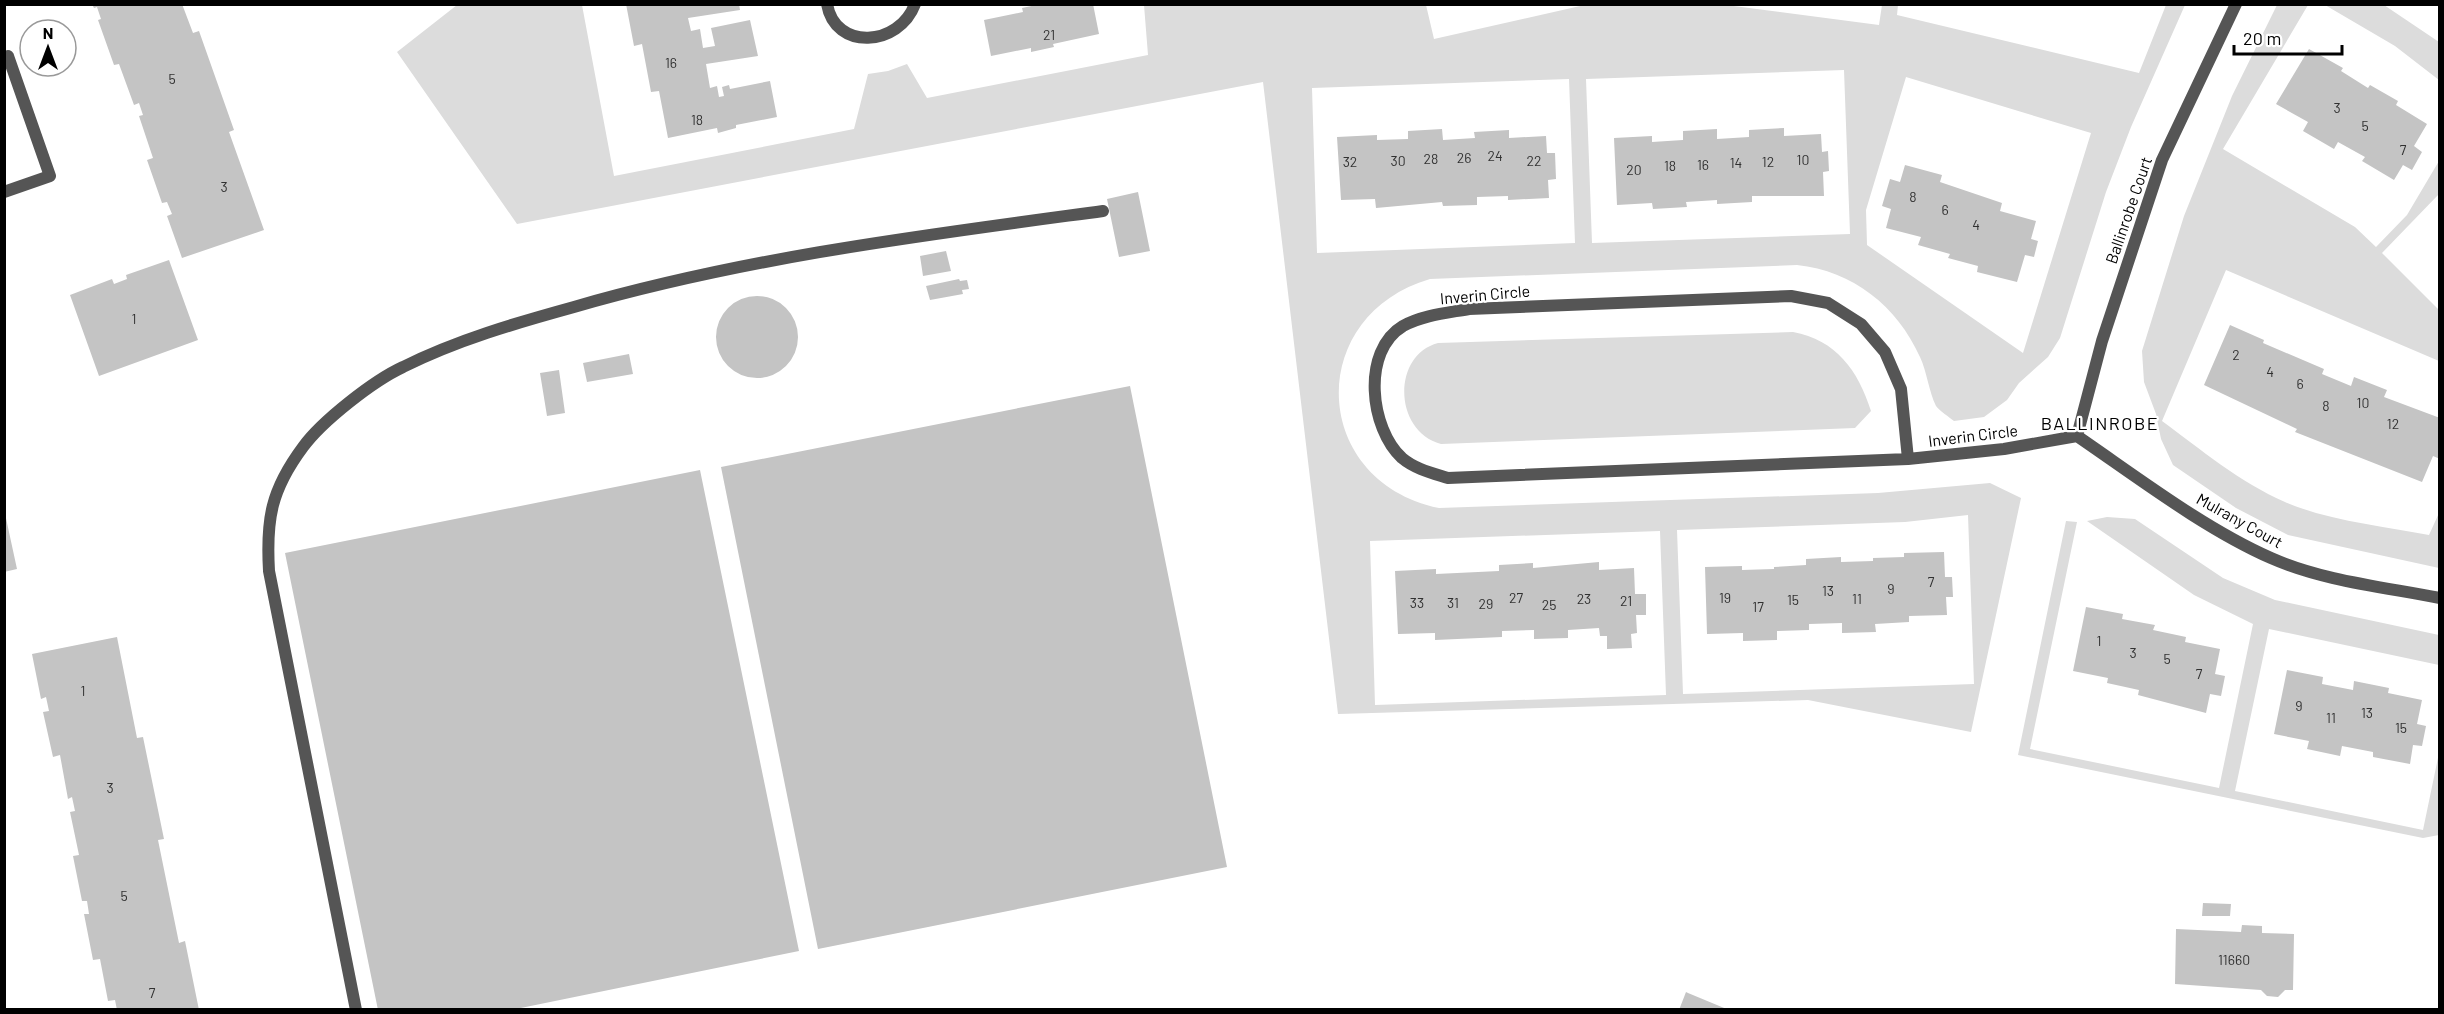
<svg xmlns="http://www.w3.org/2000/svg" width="2444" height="1014" font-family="Barlow,sans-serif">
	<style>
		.green { fill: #dcdcdc; fill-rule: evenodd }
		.building { fill: #c4c4c4 }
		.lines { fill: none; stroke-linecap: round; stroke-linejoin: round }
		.lane { stroke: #555; stroke-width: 12 }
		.street { stroke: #555; stroke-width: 12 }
		.labels { text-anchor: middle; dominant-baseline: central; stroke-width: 4.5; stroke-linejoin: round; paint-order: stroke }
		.number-label { font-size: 14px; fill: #313131 }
		.street-label { font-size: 16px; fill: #000; stroke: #fff }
		.neighbourhood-label { font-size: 18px; letter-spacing: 1.5px; fill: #000; stroke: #fff }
	</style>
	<rect width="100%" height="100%" fill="#fff"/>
	<path class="green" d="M457,5H582L614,176L854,129L868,74L888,71L907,64L927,98L1148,55L1144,5H1426L1434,39L1589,4L1726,5L1879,25L1882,5H1898L1897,15L2139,73L2166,5H2185L2131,127L2106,192L2060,338L2048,357L2019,383L2007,400L1984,417L1954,421C1949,417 1940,411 1936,406C1929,392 1927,372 1920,357C1897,306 1853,271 1797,265L1430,279C1304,316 1310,481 1439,508L1878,493L1990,483L2021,498L1971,732L1808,700L1338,714L1263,82L517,224L397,52ZM1844,70L1850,234L1592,243L1586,79ZM1906,77L2091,133L2023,353L1867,245L1866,210ZM1569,79L1575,243L1317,253L1312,88ZM1968,515L1974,684L1683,694L1677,530L1905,522ZM1660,531L1666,695L1375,705L1370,541Z
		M2277,5H2308L2223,149L2355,227L2376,247L2407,215L2439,161V194L2382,253L2439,310V361L2226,270L2162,421C2200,449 2241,483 2285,502C2329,521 2383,526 2429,535L2439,513V568L2288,535L2236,508L2173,465L2161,439L2156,414L2144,382L2142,351L2184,216L2232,96Z
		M2325,5H2384L2439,42V80L2395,46Z
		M1793,332C1836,340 1858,370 1871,411L1855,428L1441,444C1393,431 1392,355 1438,343Z
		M2107,517L2135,519L2223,578L2275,600L2439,635V665L2269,629L2235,791L2423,830L2439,753V835L2423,838L2018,755L2066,521L2077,522L2030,749L2219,788L2253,624L2194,595L2087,521Z"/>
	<path class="building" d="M92,4H182L193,33L199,31L234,130L229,132L264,230L182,258L167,216L172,214L167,202L162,203L147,160L153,158L139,116L143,115L139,103L134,105L119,64L114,65L98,20L101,19L97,7L94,8Z
		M626,4H739L740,10L688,18L691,31L700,29L703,48L715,46L711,28L750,20L758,56L706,64L710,88L717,86L719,97L724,96L722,87L729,85L730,89L770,81L777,117L736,125V128L718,133L717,128L668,138L659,91L651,92L642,44L634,46Z
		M1041,4H1093L1099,34L1053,44L1054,47L1031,52V48L991,56L984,20L1023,12L1022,8Z
		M2309,49L2343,68L2341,71L2368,88L2370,85L2398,101L2396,105L2427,124L2414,146L2422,152L2412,170L2403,165L2394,180L2362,161L2365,157L2338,142L2334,149L2303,131L2308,122L2276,104Z
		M1784,128V136L1821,134L1822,152L1828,151L1829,171L1823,172L1824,196H1752V202L1717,204V200L1686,202L1687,207L1653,209L1652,203L1617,205L1614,138L1652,136V142L1683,140V131L1717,129V139L1749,137V130Z
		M1442,129L1443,140L1475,138L1474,132L1509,130V138L1546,136L1547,153H1555L1556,179L1548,180L1549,198L1508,200V196L1477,197V205L1443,206L1442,202L1376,208L1375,199L1341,200L1337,137L1377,135V140L1408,139V131Z
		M1905,165L1942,175L1940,182L2002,203L2000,211L2036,221L2031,239L2038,241L2034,257L2025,255L2017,282L1977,272L1978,266L1948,258L1950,254L1918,245L1921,237L1886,228L1891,209L1882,206L1890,179L1900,182Z
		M1138,192L1150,251L1119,257L1107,199Z
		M946,251L951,271L923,276L920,256Z
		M169,260L198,340L99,376L70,295L112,279L114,284L127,279L126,275Z
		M959,279L960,281L967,280L969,289L962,290L963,294L930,300L926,286Z
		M716 337a41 41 0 1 1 82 0a41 41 0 1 1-82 0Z
		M2230,325L2264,340L2263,343L2324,369L2322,374L2351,386L2354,377L2387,390L2384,397L2440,418V459L2433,456L2422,482L2295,432L2297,429L2204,385Z
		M629,354L633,374L587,382L583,363Z
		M559,370L565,413L547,416L540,373Z
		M1130,386L1227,867L818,949L721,467Z
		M700,470L799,951L511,1010H378L285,553Z
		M4,509L17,569L4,572Z
		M1944,552L1945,577H1952L1953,597H1946L1947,615L1909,616V622L1875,624L1876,632L1842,633V623L1809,624V630L1777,631V640L1743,641V633L1707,634L1705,567L1742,566V570L1774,569V567L1806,565V559L1841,557V562L1873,561V558L1904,557V553Z
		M1599,562V570L1634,568L1635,594H1646V615H1636L1637,633L1631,634L1632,648L1607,649V636H1600L1599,628L1568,630V638L1534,639V630L1502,631V637L1435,640V633L1398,634L1395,571L1436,569V574L1499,571V565L1533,563V568Z
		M2086,607L2123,614L2122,619L2155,625L2153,630L2186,637L2185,642L2220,649L2215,674L2225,676L2221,696L2210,694L2206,713L2138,695L2139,690L2107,683L2108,678L2073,671Z
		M117,637L137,738L143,737L164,839L158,840L179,943L185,941L199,1010H117L115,1000L108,1001L100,959L93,960L84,914H89L87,901H82L73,856L79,855L70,812L75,811L72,797L68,799L60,755L53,757L43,712L49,711L46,697L41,699L32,654Z
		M2287,670L2323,677L2322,684L2353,690L2354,681L2389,688L2388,693L2422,700L2417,724L2426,726L2422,746L2413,745L2410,764L2373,757V752L2342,746L2340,756L2307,749L2309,741L2274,734Z
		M2203,903L2231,904L2230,916H2202Z
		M2242,925L2262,926V933L2294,934L2293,990H2285L2278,997L2267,996L2261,990L2175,984L2176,929L2241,932Z
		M1686,992L1688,993L1729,1010H1679Z"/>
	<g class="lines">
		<path class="lane" d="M356,1010L269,571C266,519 271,490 303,447C322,421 373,381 403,367C457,340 516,323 574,307C747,257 925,235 1103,211"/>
		<path class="street" d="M827,4C835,51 899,47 915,4
			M4,58L8,56L50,176L4,192
			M2077,436L2102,341L2162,160L2236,4
			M2077,436C2137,477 2205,529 2271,558C2323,581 2384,587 2440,598
			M1908,459L1901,389L1885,352L1861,324L1828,303L1791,296L1469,309C1447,313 1423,315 1403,326C1361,351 1370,429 1402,458C1415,469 1432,473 1448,478L1908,459L2004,449L2077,436"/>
	</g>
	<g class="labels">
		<g class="number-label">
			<text x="1049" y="34">21</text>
			<text x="671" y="62">16</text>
			<text x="172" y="78">5</text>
			<text x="2337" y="107">3</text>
			<text x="697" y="119">18</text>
			<text x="2365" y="125">5</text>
			<text x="2403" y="149">7</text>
			<text x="1495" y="155">24</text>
			<text x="1464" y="157">26</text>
			<text x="1431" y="158">28</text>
			<text x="1803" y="159">10</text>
			<text x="1398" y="160">30</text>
			<text x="1534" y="160">22</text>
			<text x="1350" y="161">32</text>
			<text x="1768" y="161">12</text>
			<text x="1736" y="162">14</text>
			<text x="1703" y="164">16</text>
			<text x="1670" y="165">18</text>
			<text x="1634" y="169">20</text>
			<text x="224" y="186">3</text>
			<text x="1913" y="196">8</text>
			<text x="1945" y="209">6</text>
			<text x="1976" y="224">4</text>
			<text x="134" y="318">1</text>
			<text x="2236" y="354">2</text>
			<text x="2270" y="371">4</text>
			<text x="2300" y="383">6</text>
			<text x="2363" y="402">10</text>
			<text x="2326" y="405">8</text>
			<text x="2393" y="423">12</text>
			<text x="1931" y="581">7</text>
			<text x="1891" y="588">9</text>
			<text x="1828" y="590">13</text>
			<text x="1516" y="597">27</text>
			<text x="1725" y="597">19</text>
			<text x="1584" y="598">23</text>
			<text x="1857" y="598">11</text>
			<text x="1793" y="599">15</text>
			<text x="1626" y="600">21</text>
			<text x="1417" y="602">33</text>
			<text x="1453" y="602">31</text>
			<text x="1486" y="603">29</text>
			<text x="1549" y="604">25</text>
			<text x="1758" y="606">17</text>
			<text x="2099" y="640">1</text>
			<text x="2133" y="652">3</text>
			<text x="2167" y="658">5</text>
			<text x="2199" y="673">7</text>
			<text x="83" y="690">1</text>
			<text x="2299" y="705">9</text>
			<text x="2367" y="712">13</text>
			<text x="2331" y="717">11</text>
			<text x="2401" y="727">15</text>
			<text x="110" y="787">3</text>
			<text x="124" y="895">5</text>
			<text x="2234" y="959">11660</text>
			<text x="152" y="992">7</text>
		</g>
		<g class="street-label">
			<text transform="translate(2128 210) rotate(-71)">Ballinrobe Court</text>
			<text transform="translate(1485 294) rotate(-5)">Inverin Circle</text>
			<text transform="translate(1973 435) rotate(-7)">Inverin Circle</text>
			<text transform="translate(2240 520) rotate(29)">Mulrany Court</text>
		</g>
		<g class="neighbourhood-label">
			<text x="2100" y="423">BALLINROBE</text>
		</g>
	</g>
	<rect width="2444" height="1014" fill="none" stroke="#000000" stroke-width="12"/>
	<g transform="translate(48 48)"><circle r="28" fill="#ffffff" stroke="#999999" stroke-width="1.5"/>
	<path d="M0-4.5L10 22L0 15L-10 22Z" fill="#000000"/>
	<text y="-9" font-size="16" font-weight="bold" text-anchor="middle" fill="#000000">N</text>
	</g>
	<path d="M2234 45v9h108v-9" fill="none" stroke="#000000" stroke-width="3"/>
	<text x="2243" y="45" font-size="18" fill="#000000" stroke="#ffffff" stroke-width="4.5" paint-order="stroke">20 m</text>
</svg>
